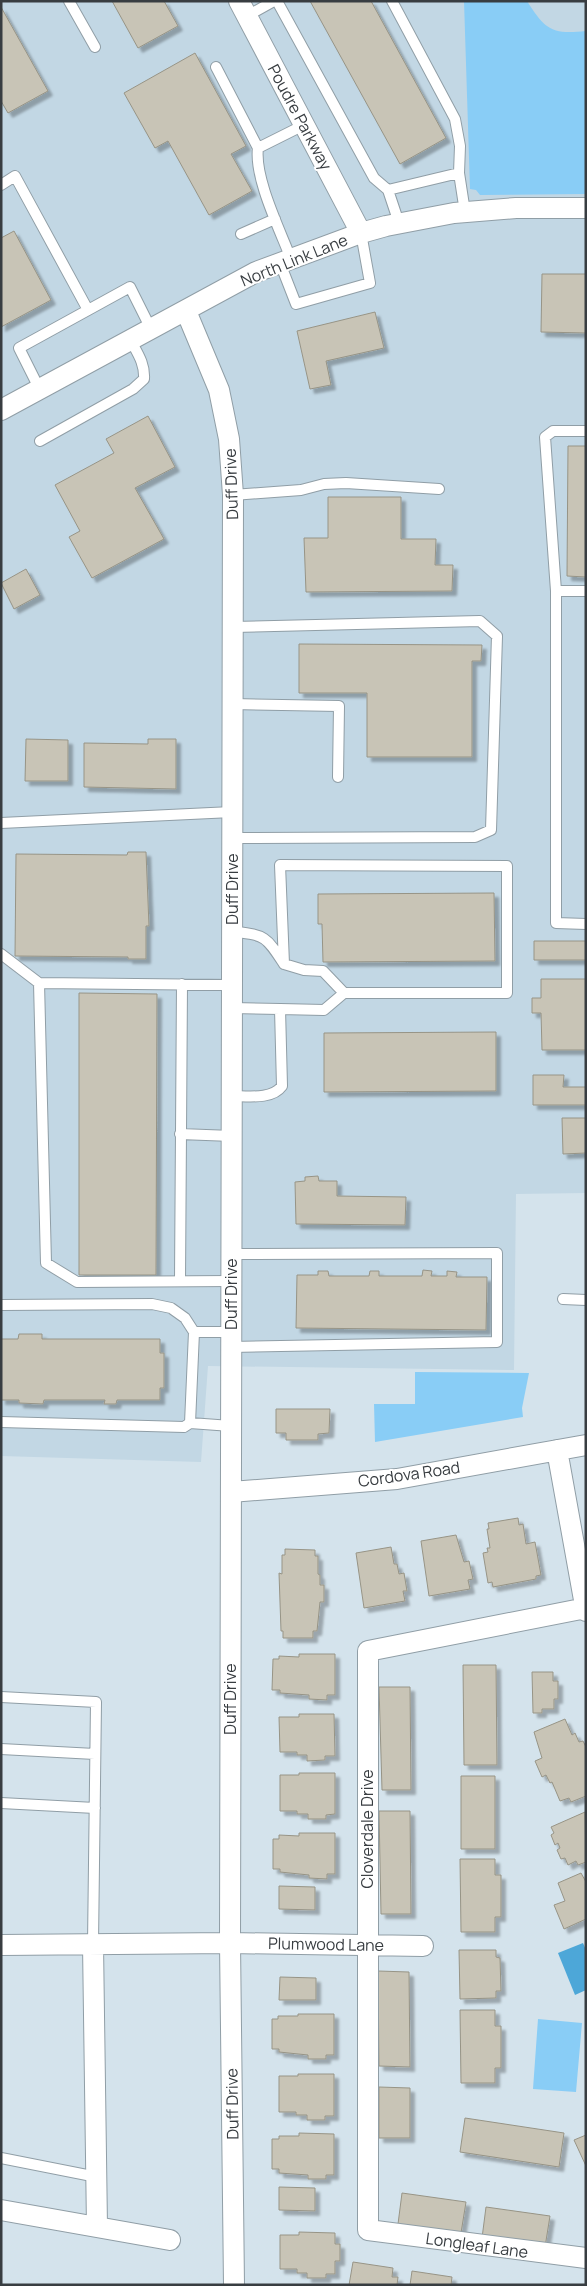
<svg xmlns="http://www.w3.org/2000/svg" width="587" height="2286" font-family="Manrope,sans-serif">
	<style>
		.built { fill: #c2d7e4 }
		.green { fill: #89cdf6 }
		.water { fill: #4da7d8 }
		.building { fill: #c8c4b6; stroke: #979486; filter: url(#shadow) }
		.lines { fill: none; stroke-linecap: round; stroke-linejoin: round }
		.lane-casing { stroke: #909ea6; stroke-width: 12 }
		.street-casing { stroke: #909ea6; stroke-width: 22 }
		.lane { stroke: #fff; stroke-width: 10 }
		.street { stroke: #fff; stroke-width: 20 }
		.labels { text-anchor: middle; dominant-baseline: central; stroke-width: 4; stroke-linejoin: round; paint-order: stroke }
		.street-label { font-size: 16px; fill: #383d41; stroke: #fff }
	</style>
	<defs>
		<filter id="shadow"><feDropShadow dx="4.5" dy="4.5" stdDeviation="1" flood-color="#0004"/></filter>
	</defs>
	<rect width="100%" height="100%" fill="#d4e3ec"/>
	<path class="built" d="M1,1H586V1193L516,1194L514,1370L208,1366L201,1462L1,1456Z"/>
	<path class="green" d="M464,1H527C545,29 551,35 586,31V194L480,195L476,190L470,189Z
		M415,1372L529,1373L522,1408L523,1417L375,1442L374,1404H415Z
		M538,2019L582,2023L576,2092L533,2089Z"/>
	<path class="water" d="M583,1943L586,1950V1990L575,1995L558,1953Z"/>
	<path class="building" d="M112,1H164L178,26L138,48Z
		M310,1H371L446,138L400,164Z
		M1,7L48,91L8,113L1,101Z
		M195,53L246,146L231,154L252,191L209,215L168,141L155,148L124,93Z
		M14,231L51,300L1,327V238Z
		M542,274H586V333L541,332Z
		M375,312L384,348L326,361L331,385L310,389L297,331Z
		M148,416L175,467L135,488L164,539L92,578L69,537L80,531L55,485L114,453L106,439Z
		M568,446H586V577L567,576Z
		M328,497H401V539H436L435,565H453L452,591L306,592L304,538H328Z
		M26,569L40,595L14,609L1,583Z
		M299,644L482,645L481,661H472V757H367V693H299Z
		M26,739L68,740V781H25Z
		M148,739H176V789L84,787V743L148,744Z
		M128,852H146L149,926H146V959H128V957L15,956L16,854L127,855Z
		M494,893L495,961L323,962L322,924H318V894Z
		M534,941H586V960H534Z
		M541,979H586V1050H542L541,1013H532V998H541Z
		M79,993L157,994L156,1275H79Z
		M496,1032V1091L324,1092V1033Z
		M533,1075H564L563,1087H586V1105H533Z
		M562,1118H586V1153L563,1154Z
		M318,1176L319,1181H337V1196L406,1197L405,1225L296,1224L295,1182L305,1181V1177Z
		M423,1270L432,1271L431,1276H447V1271L457,1272L456,1277H487L486,1330L296,1328L297,1275H318V1271H328L329,1276H369L370,1271H379V1276H422Z
		M19,1334H42V1339H160V1353H164V1388H160V1400H117L116,1404H104L105,1400H44L43,1404L19,1403V1400H1V1339H18Z
		M276,1409H330L329,1433L318,1434V1440H286V1433H276Z
		M518,1518L519,1525L523,1524L526,1544L535,1542L541,1575L536,1576V1579L493,1587L492,1582L488,1583L483,1553L488,1552L487,1548H490L487,1529H489L488,1523Z
		M456,1535L464,1562L469,1561L473,1579L468,1580L470,1589L429,1596L421,1541Z
		M391,1547L394,1564H397L399,1574L404,1573L407,1591H403L405,1601L364,1608L356,1553Z
		M285,1549L315,1550V1556H318V1574L320,1575V1585H324V1602H320L317,1631H313V1638H283V1631H281L279,1573L282,1574V1555H285Z
		M299,1654H335V1695H327V1700L309,1699V1695L280,1693V1690H272L273,1659H279V1656L299,1657Z
		M463,1665H496L497,1765H464Z
		M532,1672H553V1681H558V1699H554V1709H542V1713H533Z
		M379,1687H410L411,1790H382Z
		M299,1714H334L335,1756H325V1760L307,1761V1755H297V1752H280L279,1717H299Z
		M565,1719L572,1735L575,1733L579,1742L583,1741L586,1747V1796L571,1802L569,1798L560,1801L552,1782L550,1783L546,1775L542,1777L535,1761L542,1758L534,1732Z
		M299,1773H335V1814L326,1815V1819H308V1814H297V1811H280V1775H299Z
		M461,1776H495V1849H461Z
		M379,1811H410L411,1914H381Z
		M585,1812L586,1862L578,1865L576,1861L568,1865L565,1858L561,1859L557,1850L560,1848L558,1843L555,1845L551,1835L554,1833L551,1827Z
		M299,1833H335V1874H327V1879L309,1878V1875L280,1872V1869H273V1839H279V1835L299,1836Z
		M460,1859H495V1875H501V1917H495V1932H461Z
		M581,1873L586,1882V1919L564,1929L554,1905L565,1901L558,1883Z
		M279,1886L315,1887V1910L279,1909Z
		M459,1950H496V1957L500,1958L501,1991H496V1998L460,1999Z
		M378,1971L409,1972L410,2067L379,2066Z
		M280,1977L316,1978V2000H279Z
		M460,2010H495V2026H501V2068H495V2083H461Z
		M298,2014H334V2055H326V2059H308V2055L279,2052V2049H272V2019H278V2016H298Z
		M298,2074H334V2116H325V2120H307V2115H296V2112H279V2076H298Z
		M379,2087L410,2088V2138H379Z
		M465,2118L564,2133L559,2167L460,2152Z
		M299,2133L334,2134V2175H326V2179H308V2175L279,2173V2169H272V2139H279V2136H299Z
		M586,2135V2166L574,2140Z
		M279,2187L315,2188V2211L279,2210Z
		M402,2193L466,2202L461,2233L398,2224Z
		M486,2207L550,2216L545,2247L482,2238Z
		M299,2232L335,2233V2244H340V2261H335V2274H326V2278H307V2273H297V2269H280V2235H299Z
		M353,2262L393,2268L392,2277H398L397,2285H349Z
		M412,2271L452,2277L451,2285H410Z"/>
	<g class="lines">
		<g class="lane-casing">
			<path id="lane" d="M69,1L95,47
				M277,1L374,178L388,190L399,223
				M392,1L455,119L460,146L459,173L465,212
				M247,16L274,1
				M216,67L258,148
				M1,185L15,176L88,310
				M388,190L459,173
				M241,234L275,219
				M291,259C280,230 254,178 258,148L304,125
				M280,263L296,304L370,283L361,233
				M40,390L19,348L130,287L151,329
				M40,441L133,389L144,379C145,364 138,354 131,341
				M233,495L301,490L324,484L346,483L439,489
				M556,591L545,437L553,431H586
				M586,591H556V923L586,924
				M232,704L339,706L338,777
				M1,823L232,812
				M232,838L475,837L491,830L497,636L480,621L233,627
				M232,931C266,936 265,935 284,964L304,970L323,971L344,993H507V866L280,865L284,964
				M1,954L39,983
				M280,1009L324,1010L344,993
				M232,1096C247,1096 272,1100 282,1086L280,1009L232,1008
				M180,1134L232,1136
				M180,1281L182,984
				M231,1281L77,1282L46,1263L39,983L232,985
				M563,1299L586,1300
				M1,1305L152,1304L171,1308L185,1318L194,1332L190,1423L184,1427L1,1422
				M194,1332H231
				M231,1347L497,1342V1253L231,1254
				M190,1423L231,1426
				M1,1697L96,1702L93,1944
				M1,1749L95,1754
				M1,1803L95,1808
				M1,2158L97,2177"/>
		</g>
		<g class="street-casing">
			<path id="street" d="M239,1L361,233
				M186,311L219,390L229,439L233,495L230,1943L234,2285
				M1,410L256,272L361,233L386,226L454,213L516,208H586
				M557,1450L586,1611
				M231,1492L397,1479L586,1445
				M586,1608L368,1651V2230L586,2258
				M93,1944L97,2227
				M1,1945L230,1943L423,1946
				M1,2210L170,2240"/>
		</g>
		<use href="#lane" class="lane"/>
		<use href="#street" class="street"/>
	</g>
	<g class="labels">
		<g class="street-label">
			<text transform="translate(300 117) rotate(62)">Poudre Parkway</text>
			<text transform="translate(294 260) rotate(-22)">North Link Lane</text>
			<text transform="translate(231 484) rotate(-92)">Duff Drive</text>
			<text transform="translate(232 889) rotate(-90)">Duff Drive</text>
			<text transform="translate(231 1294) rotate(-90)">Duff Drive</text>
			<text transform="translate(409 1474) rotate(-8)">Cordova Road</text>
			<text transform="translate(230 1699) rotate(-90)">Duff Drive</text>
			<text transform="translate(367 1829) rotate(-90)">Cloverdale Drive</text>
			<text transform="translate(326 1944) rotate(1)">Plumwood Lane</text>
			<text transform="translate(232 2104) rotate(-91)">Duff Drive</text>
			<text transform="translate(477 2245) rotate(8)">Longleaf Lane</text>
		</g>
	</g>
	<rect width="587" height="2286" fill="none" stroke="#383d41" stroke-width="5"/>
</svg>
